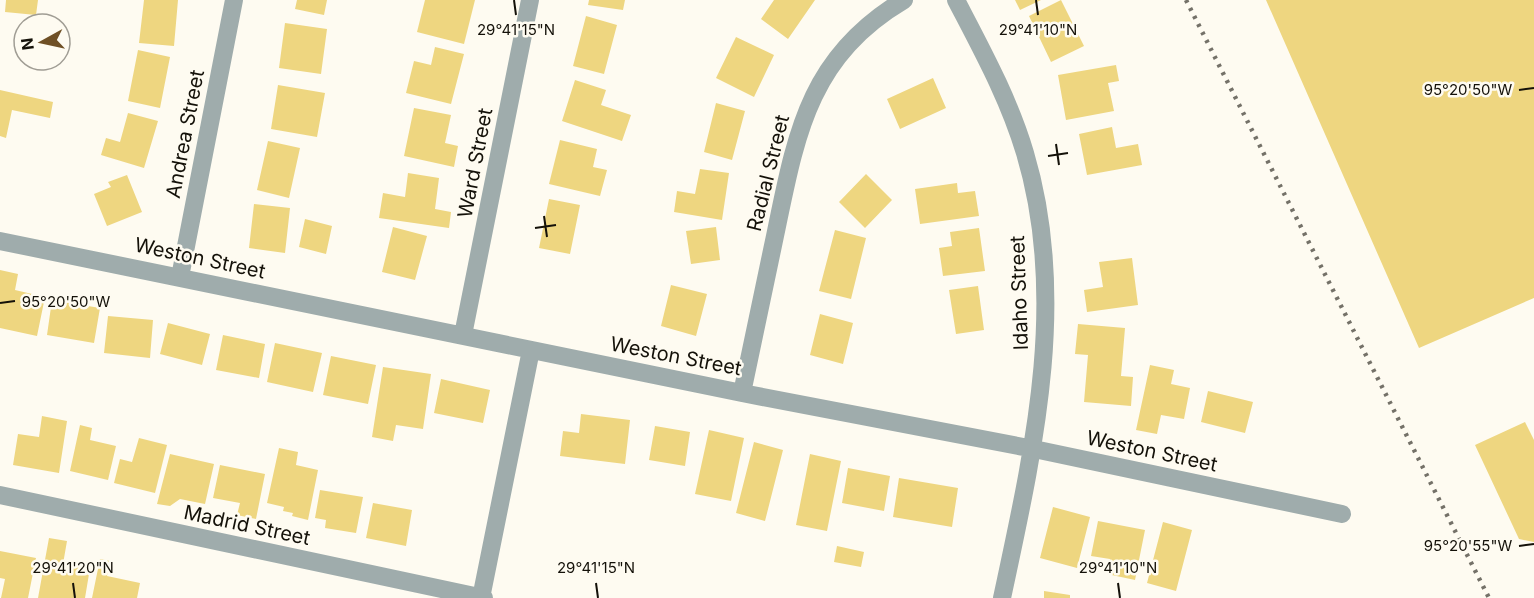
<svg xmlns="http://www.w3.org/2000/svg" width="1534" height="598" font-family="Inter,sans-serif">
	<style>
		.building { fill: #eed680 }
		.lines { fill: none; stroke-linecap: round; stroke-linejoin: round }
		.minor { stroke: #9facac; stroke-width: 18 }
		.rail { stroke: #747168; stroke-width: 4.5; stroke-dasharray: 3 6; stroke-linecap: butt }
		.ticks { fill: none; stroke: #141109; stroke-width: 2 }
		.labels { text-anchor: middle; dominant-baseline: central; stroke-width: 5; stroke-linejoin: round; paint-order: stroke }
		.street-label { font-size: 20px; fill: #141109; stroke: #fefbf1 }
		.ticks-label { font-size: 15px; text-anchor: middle; fill: #141109; stroke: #fefbf1; stroke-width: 5; stroke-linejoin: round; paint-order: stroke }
	</style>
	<rect width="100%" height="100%" fill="#fefbf1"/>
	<path class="building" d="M6,0H38L36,15L5,12Z
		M144,0H178L174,46L139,43Z
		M297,0H327L324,15L295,9Z
		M425,0H475L464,44L417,32Z
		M589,0H625L623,10L588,5Z
		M774,0H815L788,39L761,19Z
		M1015,0H1041L1020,10Z
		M1061,0L1084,46L1051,62L1029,16Z
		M1266,0H1534V298L1419,348Z
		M586,16L617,25L604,74L573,66Z
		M285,23L327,29L321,74L279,68Z
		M736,37L774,55L754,97L716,78Z
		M435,47L464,54L451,104L406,93L414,61L431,65Z
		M138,50L170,57L160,108L128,101Z
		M1116,65L1119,81L1108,83L1114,111L1066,120L1058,75Z
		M933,78L946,108L900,129L887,99Z
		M575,80L606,90L601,105L631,115L622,141L562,121Z
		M278,85L325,93L317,137L271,129Z
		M0,90L53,102L50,118L12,110L6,138L0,136Z
		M716,103L745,111L732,160L704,152Z
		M414,108L451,115L445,143L458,146L454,167L404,156Z
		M128,113L158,121L144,168L101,155L106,138L120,142Z
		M1112,127L1116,148L1138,144L1142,165L1087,175L1079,134Z
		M560,140L597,149L593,167L607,170L600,196L549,184Z
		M268,141L300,148L289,198L257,190Z
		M700,169L729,173L722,220L674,212L677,191L695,194Z
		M408,173L439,178L435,209L451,212L449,228L379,218L383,193L405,197Z
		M866,174L892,200L865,228L839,202Z
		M127,175L142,212L107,226L94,194L111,187L108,182Z
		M957,183L958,193L975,191L979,216L920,224L915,189Z
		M549,199L580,205L570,254L539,248Z
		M254,204L290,208L285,253L249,248Z
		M305,219L332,226L326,254L299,247Z
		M393,227L427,236L415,280L382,272Z
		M716,227L720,260L691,264L686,231Z
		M979,228L985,271L943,276L939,248L952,246L950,232Z
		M835,230L866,238L851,299L819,291Z
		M1132,258L1138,305L1087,312L1084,290L1103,287L1099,262Z
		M0,270L18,274L15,290L45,297L37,336L0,328Z
		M671,285L707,294L696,336L661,326Z
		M978,286L984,330L956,334L949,290Z
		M52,300L100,308L94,343L47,335Z
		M820,314L853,323L843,364L810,355Z
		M108,316L153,320L150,358L104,353Z
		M168,323L210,334L202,365L160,354Z
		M1078,324L1125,328L1121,376L1133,377L1131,406L1084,402L1088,355L1075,354Z
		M223,335L265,344L259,378L216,370Z
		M275,343L322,353L313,392L267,382Z
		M331,356L376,365L368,404L323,395Z
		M1150,365L1174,370L1171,384L1190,388L1184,419L1161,415L1157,434L1136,430Z
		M383,367L431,374L423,429L396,425L393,441L372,437Z
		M441,379L490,390L483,423L434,413Z
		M1208,391L1253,402L1245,433L1201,422Z
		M581,414L630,420L625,464L560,456L563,431L579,433Z
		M42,416L67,421L59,473L13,465L18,434L39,437Z
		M1525,422L1534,440V542L1519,539L1475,445Z
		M80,425L92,428L90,440L116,446L108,480L70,471Z
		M655,426L690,432L685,466L649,460Z
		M709,430L744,438L731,501L695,494Z
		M139,438L167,445L155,493L114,483L120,459L132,462Z
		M754,442L783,450L765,521L736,513Z
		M279,448L298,452L296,465L318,470L308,520L292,516L293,513L283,511L284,507L267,503Z
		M170,454L214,464L205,504L180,499L170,506L157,504Z
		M810,454L841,461L827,531L796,525Z
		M220,465L265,474L256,519L237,515L240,503L213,498Z
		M848,468L890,476L884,511L842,503Z
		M899,478L958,488L952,527L893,517Z
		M320,490L363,497L356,533L325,528L326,520L315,518Z
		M373,503L412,510L406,546L366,538Z
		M1053,507L1090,517L1077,568L1040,558Z
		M1098,521L1145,530L1135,580L1107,574L1110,559L1091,556Z
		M1163,522L1192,530L1176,591L1147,583Z
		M49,538L67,541L63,564L90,568L85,598H38Z
		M837,546L864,552L861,567L834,562Z
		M0,551L36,558L28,598H1L5,579L0,578Z
		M100,559L110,561L107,576L140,583L137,598H92Z
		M1044,591L1070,595V598H1044Z"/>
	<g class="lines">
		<path class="minor" d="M956,0C982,50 1009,99 1025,153C1069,300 1033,453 1002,598
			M0,241L742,393L1034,449L1342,514
			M180,277L234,0
			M463,335L530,0
			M742,393C753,340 764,288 775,236C796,135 808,57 904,0
			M0,495L484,598
			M481,598L531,350"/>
		<path class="rail" d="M1186,0L1489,598"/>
	</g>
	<path class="ticks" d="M514,0L516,15M1036,0L1038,15M1519,90L1534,88M1056,144L1059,165M1048,156L1068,153M544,216L547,237M535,228L556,225M0,303L15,301M1519,546L1534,544M73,583L75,598M596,583L598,598M1118,583L1120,598"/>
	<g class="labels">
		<g class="street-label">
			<text transform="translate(185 134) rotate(-79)">Andrea Street</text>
			<text transform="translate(475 163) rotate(-79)">Ward Street</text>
			<text transform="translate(768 173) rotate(-76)">Radial Street</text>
			<text transform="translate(200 258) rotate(12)">Weston Street</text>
			<text transform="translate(1019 293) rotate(-92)">Idaho Street</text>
			<text transform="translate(676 356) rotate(11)">Weston Street</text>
			<text transform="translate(1152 451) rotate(12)">Weston Street</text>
			<text transform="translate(247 525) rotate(12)">Madrid Street</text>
		</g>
	</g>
	<g class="ticks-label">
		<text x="516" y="35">29°41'15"N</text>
		<text x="1038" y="35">29°41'10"N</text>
		<text x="1468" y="95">95°20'50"W</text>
		<text x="66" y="307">95°20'50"W</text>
		<text x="1468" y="551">95°20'55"W</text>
		<text x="73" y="573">29°41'20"N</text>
		<text x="596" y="573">29°41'15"N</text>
		<text x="1118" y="573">29°41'10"N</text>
	</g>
	<g transform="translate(42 42) rotate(262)"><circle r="28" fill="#fefbf1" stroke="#a09d94" stroke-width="1.5"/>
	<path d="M0-4.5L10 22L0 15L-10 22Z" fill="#6f5025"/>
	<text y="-9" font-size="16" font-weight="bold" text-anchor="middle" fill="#141109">N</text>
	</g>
</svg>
